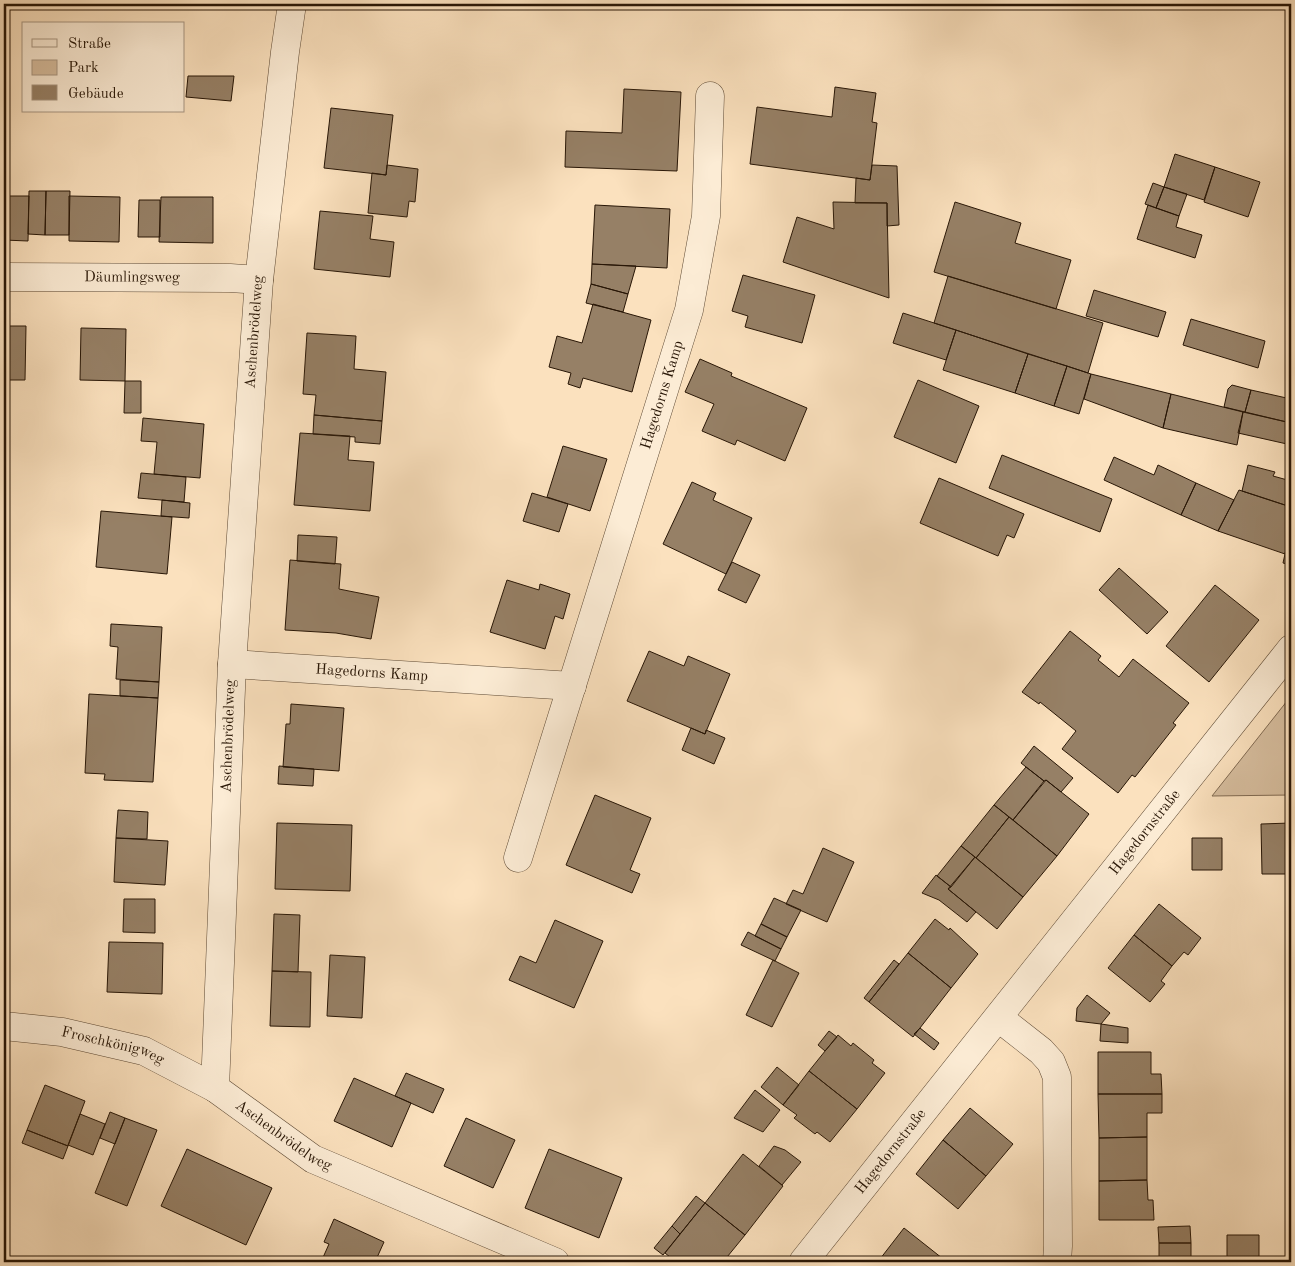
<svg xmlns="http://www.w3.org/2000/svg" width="1295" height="1266" font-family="'Old Standard TT',serif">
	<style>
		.green { fill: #d7be9f; stroke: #806a52 }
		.building { fill: #968066; stroke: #281606 }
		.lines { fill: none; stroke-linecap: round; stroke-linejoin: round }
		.minor-casing { stroke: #5d4934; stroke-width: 29 }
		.minor { stroke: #fcecd5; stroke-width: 28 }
		.labels { text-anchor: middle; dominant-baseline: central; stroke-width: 4; stroke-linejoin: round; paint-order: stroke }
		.street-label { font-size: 15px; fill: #281606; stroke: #fcecd5 }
	</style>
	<rect width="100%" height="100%" fill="#fbe1be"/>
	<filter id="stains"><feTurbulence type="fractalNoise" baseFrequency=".004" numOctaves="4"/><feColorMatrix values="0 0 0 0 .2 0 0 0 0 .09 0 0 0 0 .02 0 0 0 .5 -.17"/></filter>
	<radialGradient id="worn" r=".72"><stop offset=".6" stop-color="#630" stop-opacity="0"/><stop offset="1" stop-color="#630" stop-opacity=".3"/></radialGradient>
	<path class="green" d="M1291,696V795L1212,796Z"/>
	<path class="building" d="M188,76H234L231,101L186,97Z
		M835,87L876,93L872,122L877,123L870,180L750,164L757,107L832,117Z
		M624,89L681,92L677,171L565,167L566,131L622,133Z
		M331,108L393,115L386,175L324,168Z
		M1175,154L1215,167L1204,200L1164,187Z
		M387,165L418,169L415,202L409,201L407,217L368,213L372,173L386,175Z
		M872,165L897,166L899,225L887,226V203H855L856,178L870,180Z
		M1215,167L1260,182L1248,217L1204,202Z
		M1153,183L1164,187L1156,208L1145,204Z
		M1164,187L1187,194L1179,216L1156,208Z
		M29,191H46L45,235L28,234Z
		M46,191H70L69,235H45Z
		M4,196H29L28,241L4,240Z
		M69,196L120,197L119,242L69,241Z
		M161,197H213V243L159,242Z
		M139,200H160V237H138Z
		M833,202L887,203L889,298L783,262L797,217L834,229Z
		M955,202L1021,223L1015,243L1071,260L1056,309L934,272Z
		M595,205L670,209L667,268L592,264Z
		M1148,205L1179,216L1176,227L1202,235L1195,258L1137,239Z
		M320,211L373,216L370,239L394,242L390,277L314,269Z
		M592,264L636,266L628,294L591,284Z
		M743,275L815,295L802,343L745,327L748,316L732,311Z
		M948,276L1103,323L1088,373L934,323Z
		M591,284L628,294L623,312L586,303Z
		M1094,290L1166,312L1158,337L1086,316Z
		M593,304L651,320L632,392L583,378L580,388L568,384L571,373L549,367L557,336L582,343Z
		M903,313L956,330L946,360L893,343Z
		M1191,319L1265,341L1258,368L1183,345Z
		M4,326H26L25,380H4Z
		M81,328L126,329L125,381L80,380Z
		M956,330L1028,354L1015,393L943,370Z
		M307,333L356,336L354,369L386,372L382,421L314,415L316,395L303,394Z
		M1028,354L1067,366L1054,406L1015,393Z
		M700,359L732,373L731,376L807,408L785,461L737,440L735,445L702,431L714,404L685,392Z
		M1067,366L1091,374L1079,414L1054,406Z
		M1091,374L1171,394L1163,428L1084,399Z
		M918,380L979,406L956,463L894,437Z
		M125,381H141V413H124Z
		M1232,385L1251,390L1245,412L1224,407L1228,389Z
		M1251,390L1291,399V423L1245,412Z
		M1171,394L1243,412L1237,445L1163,428Z
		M1243,412L1291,423V449L1286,448L1287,444L1238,433Z
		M314,415L382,421L380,444L355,442V437L313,434Z
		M143,418L204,424L200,478L154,474L157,442L141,441Z
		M300,433L350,436L348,460L374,462L370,511L294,505Z
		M563,446L607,459L590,511L547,497Z
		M1002,455L1112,499L1100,532L989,488Z
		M1114,457L1154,475L1158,465L1196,483L1181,515L1104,480Z
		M1248,465L1275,472L1273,476L1291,481V507L1242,491Z
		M141,473L186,477L184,502L138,498Z
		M939,478L1024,514L1014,538L1007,535L998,556L920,523Z
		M692,482L716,493L713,500L752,518L726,574L663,544Z
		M1196,483L1234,500L1218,531L1181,515Z
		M1239,490L1291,507V527L1285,554L1218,531Z
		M532,493L568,504L559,532L523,521Z
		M162,500L190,503L189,518L161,516Z
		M101,511L172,517L167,574L96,567Z
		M1291,527V565L1283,563Z
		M298,535L337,537L335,564L297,561Z
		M290,560L341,564L339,589L379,597L371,639L336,633L285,630Z
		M732,562L760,575L746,603L718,590Z
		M1119,568L1168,612L1147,634L1099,590Z
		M507,580L539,590L540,584L570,594L563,619L555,616L545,649L490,632Z
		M1215,585L1259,620L1209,682L1166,646Z
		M111,624L162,627L159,682L116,679L118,647L110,646Z
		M1070,631L1101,656L1098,660L1119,677L1133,659L1189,703L1173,723L1176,725L1135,777L1132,775L1118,793L1062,749L1076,731L1040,702L1039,704L1022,692Z
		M649,651L684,666L688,656L730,674L705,734L627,701Z
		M120,680L159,682L158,698L120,696Z
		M89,694L158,698L153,782L104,780L105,774L85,773Z
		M291,704L344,708L339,771L283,767L286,724H290Z
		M691,728L705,734L706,730L725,738L714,764L682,750Z
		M1034,746L1073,778L1061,792L1046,780L1044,781L1021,763Z
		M279,766L314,769L313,786L278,784Z
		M1026,767L1044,781L1013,820L994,805Z
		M1046,780L1089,814L1057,856L1013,820Z
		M595,795L651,818L630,870L640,874L632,893L566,865Z
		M994,805L1009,817L976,858L961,846Z
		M118,810L148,812L147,839L116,838Z
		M1009,817L1057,856L1023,897L976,858Z
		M277,823L352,825L350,891L275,889Z
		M1291,823V874H1262L1261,824Z
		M116,838L168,841L165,885L114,882Z
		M1192,838H1222V870H1192Z
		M961,846L975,857L951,887L937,876Z
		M823,848L854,862L827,922L786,904L793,890L803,894Z
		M975,857L1023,897L997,929L948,889Z
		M936,875L951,887L948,889L976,912L967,922L939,900L922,893Z
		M774,898L801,910L787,937L761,924Z
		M124,899H155V933L123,932Z
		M1159,904L1201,938L1188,955L1184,952L1172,966L1134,935Z
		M274,914L300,915L298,972L272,971Z
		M935,919L949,930L950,928L978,954L951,988L908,953Z
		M555,920L603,941L574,1008L509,980L520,956L536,963Z
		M761,924L787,937L781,949L755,936Z
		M748,932L781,949L775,961L741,945Z
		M1134,935L1172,966L1161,981L1165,984L1150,1002L1108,968Z
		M109,942L163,943L162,994L107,992Z
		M908,953L951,988L913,1037L869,1002Z
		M330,955L365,957L362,1018L327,1016Z
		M773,960L799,973L772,1027L746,1015Z
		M894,960L899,964L869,1002L864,998Z
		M272,971L311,972L310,1027L270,1026Z
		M1087,995L1110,1013L1101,1024L1076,1021L1077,1008Z
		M1101,1024L1128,1028V1043L1100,1041Z
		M920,1028L939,1043L934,1050L914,1034Z
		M829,1031L837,1037L825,1051L818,1045Z
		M838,1035L851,1046L853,1043L874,1060L872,1063L885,1073L857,1109L809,1071Z
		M1098,1052H1151V1074H1161L1162,1094H1098Z
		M777,1067L799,1085L783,1105L761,1087Z
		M809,1071L857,1109L830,1142L817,1132L815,1134L794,1118L797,1115L783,1105Z
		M406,1073L444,1089L433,1113L395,1096Z
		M354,1078L411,1103L392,1147L334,1121Z
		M45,1085L85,1101L68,1146L27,1130Z
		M755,1090L780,1110L763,1132L734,1118Z
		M1098,1094H1162V1113H1147V1137L1099,1138Z
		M970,1108L1013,1144L986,1176L943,1140Z
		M110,1112L125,1118L115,1144L100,1138Z
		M80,1114L105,1124L93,1155L68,1145Z
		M125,1118L157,1130L127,1206L95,1193Z
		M466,1118L515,1140L493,1188L444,1166Z
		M27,1130L68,1146L63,1159L22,1143Z
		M1147,1137V1180L1099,1181V1138Z
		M943,1140L986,1176L958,1209L916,1174Z
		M774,1146L785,1150L801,1162L782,1185L759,1166Z
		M187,1149L272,1188L246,1245L161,1206Z
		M549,1149L622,1178L599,1238L525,1208Z
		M743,1154L783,1186L745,1235L705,1203Z
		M1147,1180L1148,1200H1153L1154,1220H1099V1181Z
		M696,1196L705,1203L680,1234L672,1226Z
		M705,1203L745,1235L723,1262H676L665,1253Z
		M334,1219L384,1242L375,1262H321L329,1244L324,1242Z
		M672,1226L680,1234L663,1255L654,1248Z
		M1190,1226L1191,1243H1159L1158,1227Z
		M904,1228L947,1262H884L880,1259Z
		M1227,1235H1259V1262H1227Z
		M1159,1243H1191V1259H1159Z"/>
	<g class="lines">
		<g class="minor-casing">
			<g id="minor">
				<path id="s1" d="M292,4L285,52L259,280L232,664L215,1088L313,1159L555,1262"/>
				<path id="s2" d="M4,277L230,278L259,280"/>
				<path id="s3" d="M232,664L572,686"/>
				<path id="s4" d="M518,858L689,310L706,216L710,96"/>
				<path d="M999,1018L1041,1051L1051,1062L1057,1077L1058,1246L1057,1262"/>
				<path id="s5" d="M4,1026L62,1032L144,1051L215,1088"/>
				<path id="s6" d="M803,1262L1291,649"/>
			</g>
		</g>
		<use href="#minor" class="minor"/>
	</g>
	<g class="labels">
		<g class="street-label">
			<text stroke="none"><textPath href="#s2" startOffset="128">Däumlingsweg</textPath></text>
			<text transform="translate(255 332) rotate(-86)">Aschenbrödelweg</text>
			<text stroke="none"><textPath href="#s4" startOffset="485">Hagedorns Kamp</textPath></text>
			<text stroke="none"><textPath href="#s3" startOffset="140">Hagedorns Kamp</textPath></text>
			<text transform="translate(229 736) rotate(-88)">Aschenbrödelweg</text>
			<text stroke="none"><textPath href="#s6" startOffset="549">Hagedornstraße</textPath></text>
			<text stroke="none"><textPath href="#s5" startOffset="111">Froschkönigweg</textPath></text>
			<text stroke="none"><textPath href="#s1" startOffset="1171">Aschenbrödelweg</textPath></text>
			<text stroke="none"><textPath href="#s6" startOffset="141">Hagedornstraße</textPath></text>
		</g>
	</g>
	<rect width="1295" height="1266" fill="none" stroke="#fbe1be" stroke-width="20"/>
	<rect x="5" y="5" width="1285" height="1256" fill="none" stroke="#281606" stroke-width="2.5"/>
	<rect x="10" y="10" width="1275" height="1246" fill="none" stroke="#281606"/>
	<rect x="22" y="22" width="162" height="90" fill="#fcecd5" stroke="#a79682"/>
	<rect x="32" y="39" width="25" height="8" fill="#fcecd5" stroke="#a79682"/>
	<text x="68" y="48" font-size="15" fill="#281606">Straße</text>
	<rect x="32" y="60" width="25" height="15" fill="#d7be9f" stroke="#a79682"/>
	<text x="68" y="72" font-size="15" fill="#281606">Park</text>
	<rect x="32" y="85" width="25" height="15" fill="#968066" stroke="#a79682"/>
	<text x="68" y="98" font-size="15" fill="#281606">Gebäude</text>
	<rect width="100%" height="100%" filter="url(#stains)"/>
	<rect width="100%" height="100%" fill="url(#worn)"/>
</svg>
